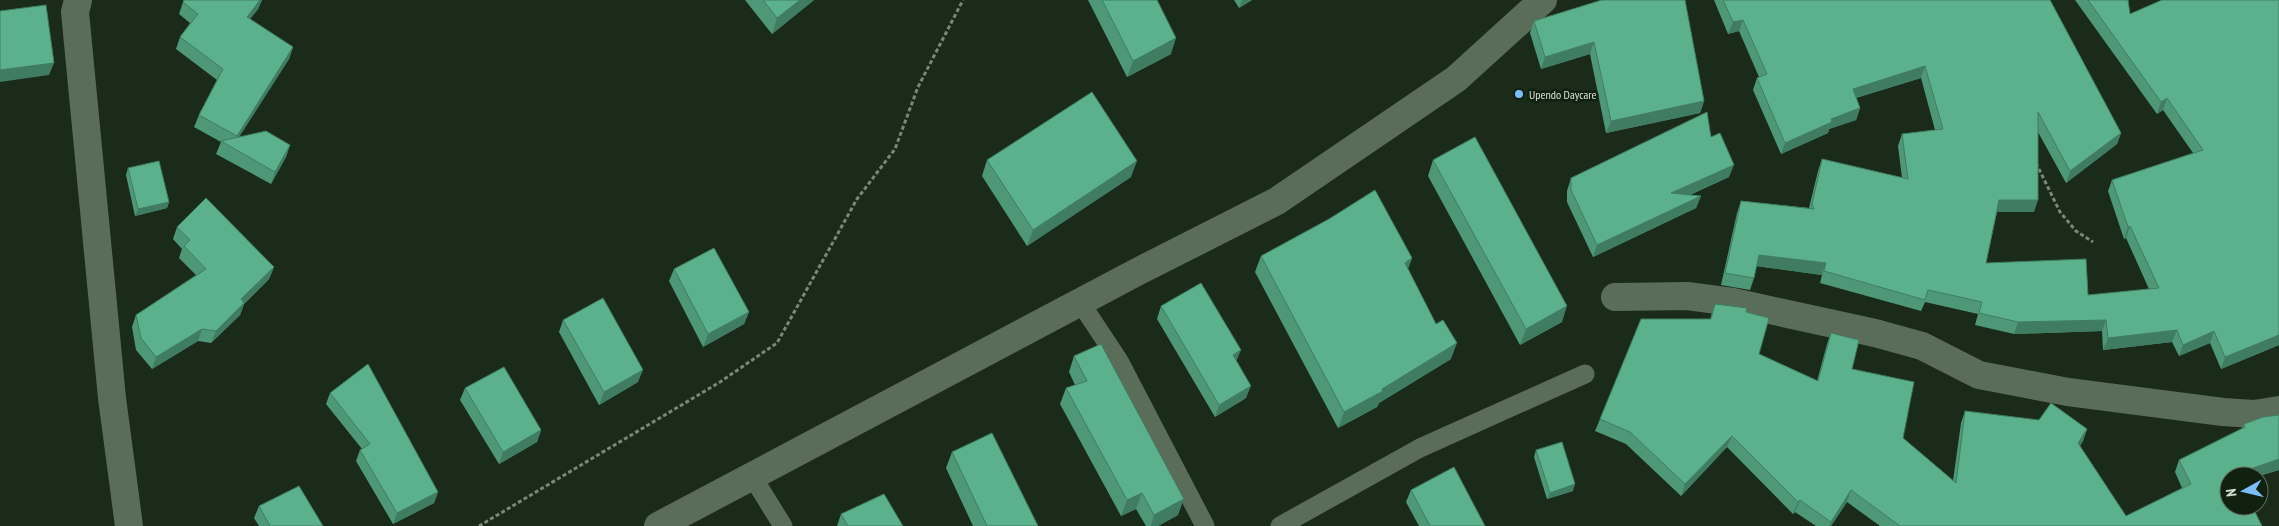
<svg xmlns="http://www.w3.org/2000/svg" width="2279" height="526" font-family="'PT Sans Narrow',sans-serif">
	<style>
		.lines { fill: none; stroke-linecap: round; stroke-linejoin: round }
		.path { stroke: #7a8879; stroke-width: 3; stroke-dasharray: 4 2.5; stroke-linecap: butt }
		.lane { stroke: #5a6d59; stroke-width: 19 }
		.street { stroke: #5a6d59; stroke-width: 28 }
		.wall { fill: #4e9878 }
		.shaded-wall { fill: #407c62 }
		.building { fill: #5bb18c; stroke: #407c62 }
		.poi-dot { fill: #7cbef9; stroke: #112110; stroke-width: 2 }
		.labels { text-anchor: middle; dominant-baseline: central; stroke-width: 5; stroke-linejoin: round; paint-order: stroke }
		.poi-label { font-size: 12px; fill: #d6e1d5; stroke: #112110; text-anchor: start }
	</style>
	<rect width="100%" height="100%" fill="#1a2b19"/>
	<g class="lines">
		<path class="path" d="M2036,163L2060,212L2076,231L2093,242
			M479,526L720,382L777,343L857,199L895,149L918,87L963,0"/>
		<path class="lane" d="M1080,302L1119,361L1205,526
			M752,476L783,526
			M1280,526L1420,448L1585,374"/>
		<path class="street" d="M78,0L75,12L112,398L129,526
			M1615,297L1687,296L1733,302L1875,333L1922,346L1979,375L2068,392L2223,412L2254,414L2279,410
			M658,526L1137,272L1277,201L1456,79L1543,0"/>
	</g>
	<path class="wall" d="M184,0H262L258,9L250,19L293,47L289,59L239,137L290,145L286,157L271,184L216,154L221,142L194,127L199,115L217,80L176,49L180,37L190,23L179,14L183,2Z
		M745,0H814L772,34Z
		M1088,0H1157L1171,54L1127,77Z
		M1234,0H1252L1239,8Z
		M1602,0L1704,101L1700,113L1606,133L1590,54L1541,69L1530,33L1534,21Z
		M1714,0H2050L2121,133L2117,144L2066,183L2038,132L2034,212H1997L1986,263L2088,295L2149,289L2126,238L2124,239L2108,191L2112,180L2193,153L2163,110L2157,114L2075,0H2128L2130,14L2162,0L2279,345L2221,369L2210,343L2179,356L2172,342L2103,350L2102,331L2014,334L1975,325L1978,314L1925,302L1921,311L1820,283L1822,275L1756,266L1754,278L1750,290L1721,285L1737,213L1741,201L1809,208L1818,171L1822,159L1902,178L1898,146L1902,134L1935,130L1921,78L1856,98L1860,108L1856,120L1829,129L1828,133L1781,154L1753,90L1757,78L1759,77L1739,31L1728,34Z
		M1711,137L1729,177L1690,195L1701,196L1696,208L1593,257L1567,202V191L1571,178Z
		M987,160L1131,177L1027,246L982,176Z
		M1433,160L1562,322L1520,345L1428,176Z
		M128,168L169,202L167,208L135,216L126,175Z
		M177,227L274,267L269,279L244,304L240,315L211,343L198,341L152,369L136,350L132,327L136,315L196,275L179,258L182,249L173,239Z
		M1261,256L1412,258L1408,269L1451,359L1379,403L1377,407L1338,428L1255,272Z
		M674,269L749,312L744,324L703,347L669,281Z
		M1715,304L1746,312L1759,354L1817,381L1827,344L1831,333L1852,369L1903,438L1953,481L1961,423L1965,411L2087,429L2083,441L2080,446L2126,516L2182,488L2175,472L2179,460L2242,429L2244,424L2279,415V470L2259,476H2229L2262,526H1880L1847,502L1831,526H1816L1795,512L1793,514L1727,447L1681,496L1626,444L1595,431L1600,419L1710,319Z
		M1161,306L1237,362L1246,398L1215,417L1157,319Z
		M563,320L638,382L599,405L559,332Z
		M1074,356L1178,515L1158,526H1146L1136,509L1121,516L1060,404L1066,388L1075,385L1069,372Z
		M465,388L541,430L537,442L499,464L460,400Z
		M330,393L438,492L434,503L393,524L356,461L360,450L362,449L326,404Z
		M1536,450L1573,491L1547,499L1534,457Z
		M952,452L1038,526H973L946,468Z
		M1411,490L1485,526H1419L1406,502Z
		M259,506L323,526H259L254,518Z
		M841,514L903,526H837Z"/>
	<path class="shaded-wall" d="M260,0H262L258,9L242,29L247,17Z
		M800,0H814L772,34L777,18Z
		M1242,0H1252L1239,8Z
		M1743,20L1739,31L1728,34L1733,22Z
		M1176,38L1171,54L1127,77L1133,61Z
		M1594,42L1590,54L1541,69L1545,57Z
		M293,47L289,59L232,148L237,136Z
		M54,63L49,75L0,82V70Z
		M1925,66L1921,78L1849,100L1853,89Z
		M2167,98L2163,110L2157,114L2161,102Z
		M1704,101L1700,113L1606,133L1611,121Z
		M1860,108L1856,120L1829,129L1828,133L1781,154L1785,143L1831,119Z
		M2121,133L2117,144L2066,183L2070,171Z
		M290,145L286,157L271,184L275,172Z
		M1137,161L1131,177L1027,246L1033,230Z
		M1734,165L1729,177L1667,205L1671,193Z
		M1701,196L1696,208L1593,257L1597,245Z
		M1999,200H2038L2034,212H1995Z
		M169,202L167,208L135,216L138,209Z
		M2130,226L2126,238L2124,239L2128,227Z
		M1759,255L1826,263L1822,275L1755,266Z
		M1412,258L1406,274L1405,263Z
		M274,267L269,279L244,304L240,315L211,343L216,331L241,299Z
		M1567,306L1562,322L1520,345L1526,329Z
		M749,312L744,324L703,347L708,334Z
		M2106,320L2102,331L2014,334L2018,322Z
		M202,329L198,341L152,369L156,357Z
		M2177,330L2172,342L2103,350L2108,338Z
		M2214,331L2210,343L2179,356L2183,345Z
		M2279,335V345L2221,369L2225,357Z
		M1457,343L1451,359L1379,403L1377,407L1338,428L1344,412Z
		M1241,350L1236,362L1233,355Z
		M643,370L638,382L599,405L604,392Z
		M1251,386L1246,398L1215,417L1219,405Z
		M2087,429L2083,441L2074,454L2078,443Z
		M541,430L537,442L499,464L503,452Z
		M1732,436L1727,447L1681,496L1685,484Z
		M2279,459V470L2259,476H2235L2236,474Z
		M1575,484L1573,491L1547,499L1550,493Z
		M1851,490L1847,502L1831,526H1829L1831,522Z
		M438,492L434,503L393,524L397,513Z
		M1142,493L1136,509L1121,516L1127,500Z
		M1184,499L1178,515L1158,526H1151L1154,515Z
		M1800,500L1795,512L1793,514L1798,502Z"/>
	<path class="building" d="M184,0H260L247,17L293,47L237,136L199,115L223,69L180,37L198,14L183,2Z
		M763,0H800L777,18Z
		M1102,0H1157L1176,38L1133,61Z
		M1602,0H1685L1704,101L1611,121L1594,42L1545,57L1534,21Z
		M1723,0H2050L2121,133L2070,171L2038,112V200H1999L1986,263L2086,259L2088,295L2159,288L2130,226L2128,227L2112,180L2203,150L2167,98L2161,102L2088,0H2128L2130,14L2162,0H2279V335L2225,357L2214,331L2183,345L2177,330L2108,338L2106,320L2018,322L1979,313L1982,302L1928,290L1925,300L1824,271L1826,263L1759,255L1754,278L1725,273L1741,201L1814,209L1812,204L1822,159L1908,179L1902,134L1943,129L1925,66L1853,89L1860,108L1831,119L1832,122L1785,143L1757,78L1767,74L1743,20L1733,22Z
		M46,5L54,63L0,70V11Z
		M1092,92L1137,161L1033,230L987,160Z
		M1707,112L1711,137L1720,133L1734,165L1671,193L1701,196L1597,245L1571,190V178Z
		M266,131L290,145L275,172L221,141Z
		M1475,137L1567,306L1526,329L1433,160Z
		M159,161L169,202L138,209L128,168Z
		M1375,190L1412,258L1405,263L1436,324L1443,320L1457,343L1382,389L1383,391L1344,412L1261,256L1329,219Z
		M206,198L274,267L241,299L244,303L216,331L202,329L156,357L141,338L136,315L206,269L184,246L190,240L177,227Z
		M714,248L749,312L708,334L674,269Z
		M1201,283L1241,350L1233,355L1251,386L1219,405L1161,306Z
		M603,298L643,370L604,392L563,320Z
		M1715,304L1747,308L1746,312L1769,318L1759,354L1818,381L1831,333L1859,340L1852,369L1914,382L1903,438L1956,483L1965,411L2039,420L2051,403L2087,429L2078,443L2126,516L2191,484L2179,460L2245,427L2244,424L2263,417L2279,415V459L2236,474V476H2229V506H2252L2262,526H1900L1851,490L1831,522L1800,500L1798,502L1732,436L1685,484L1630,432L1600,419L1641,319H1711Z
		M1101,344L1184,499L1154,515L1142,493L1127,500L1066,388L1087,381L1074,356Z
		M368,364L438,492L397,513L360,450L370,444L330,393Z
		M504,367L541,430L503,452L465,388Z
		M992,433L1038,526H987L952,452Z
		M1562,442L1575,484L1550,493L1536,450Z
		M1454,467L1485,526H1430L1411,490Z
		M299,486L323,526H270L259,506Z
		M884,494L903,526H848L841,514Z"/>
	<circle class="poi-dot" cx="1519" cy="94" r="5"/>
	<g class="labels">
		<g class="poi-label">
			<text x="1529" y="94">Upendo Daycare</text>
		</g>
	</g>
	<g transform="translate(2244 491) rotate(262)"><circle r="24" fill="#112110" stroke="#606e5f"/>
	<path d="M0-4L9 19L0 12L-9 19Z" fill="#7cbef9"/>
	<text y="-8" font-size="14" font-weight="bold" text-anchor="middle" fill="#d6e1d5">N</text>
	</g>
</svg>
